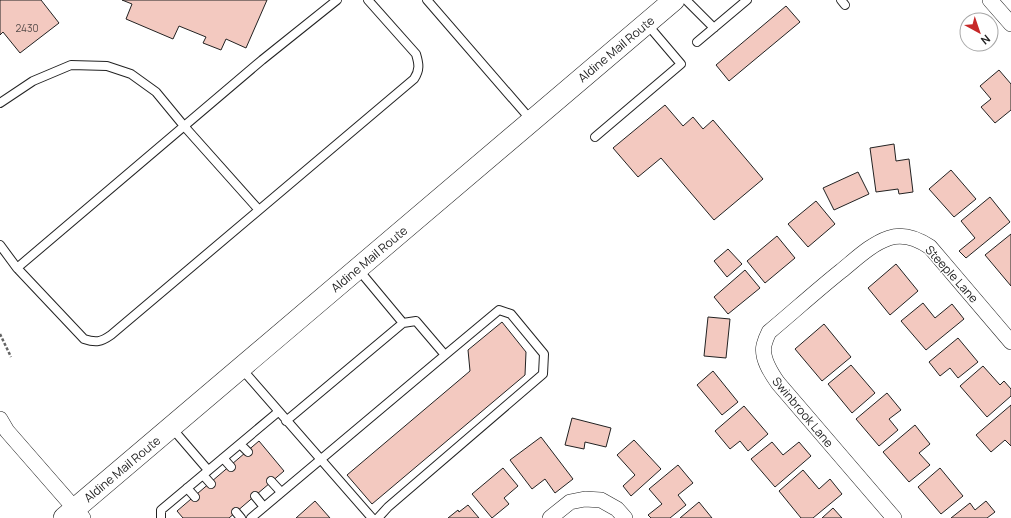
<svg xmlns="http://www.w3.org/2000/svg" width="1011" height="518" font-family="Manrope,sans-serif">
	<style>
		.building { fill: #f3c9c0; stroke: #222 }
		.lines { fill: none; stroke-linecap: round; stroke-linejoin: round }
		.lane-casing { stroke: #222; stroke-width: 10 }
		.street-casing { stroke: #222; stroke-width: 16 }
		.secondary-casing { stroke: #222; stroke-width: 22 }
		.path { stroke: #646464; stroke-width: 2.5; stroke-dasharray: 3 2; stroke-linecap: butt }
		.lane { stroke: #fff; stroke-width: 8 }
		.street { stroke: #fff; stroke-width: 15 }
		.secondary { stroke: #fff; stroke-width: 21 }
		.labels { text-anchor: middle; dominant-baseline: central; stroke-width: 3; stroke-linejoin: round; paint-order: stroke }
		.number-label { font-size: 10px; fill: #564c4a }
		.street-label { font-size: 12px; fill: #222; stroke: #fff }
	</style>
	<rect width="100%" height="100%" fill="#fff"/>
	<path class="building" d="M0,0H41L59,23L20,53L3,32L0,35Z
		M122,0H267L246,48L226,39L221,50L203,43L206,37L179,26L173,39L126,19L132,4Z
		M786,6L800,22L729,81L716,65Z
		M999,70L1011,84V110L995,123L981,107L991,99L980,86Z
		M665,105L683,126L693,117L703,129L713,120L763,179L714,220L661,158L638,177L613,148Z
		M894,144L896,161L909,159L913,192L899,194L898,189L876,192L870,148Z
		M951,170L976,199L954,217L929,189Z
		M858,172L869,194L834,210L823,188Z
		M990,197L1010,222L966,258L959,251L975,238L961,221Z
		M816,201L835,224L808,247L788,224Z
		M1011,234V286L985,255Z
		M777,236L795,258L765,283L747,261Z
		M728,249L742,264L727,277L714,261Z
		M896,264L918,291L890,315L868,288Z
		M745,270L760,288L728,314L714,297Z
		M923,303L935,318L952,304L964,319L926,350L901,321Z
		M708,317L730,319L726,358L704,356Z
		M502,322L526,352L525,375L372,504L347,475L470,371L468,350Z
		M824,324L851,357L822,381L795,349Z
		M958,338L978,362L958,378L950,368L940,376L929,362Z
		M851,365L875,393L852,413L828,384Z
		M983,366L1000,385L1004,381L1011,389V396L987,417L960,386Z
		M713,371L738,402L722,415L697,385Z
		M887,393L901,410L889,419L898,430L879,446L856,419Z
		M1011,405V446L1005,440L991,452L976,435Z
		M744,406L768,434L748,451L740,441L730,449L715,431Z
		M572,418L611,428L606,447L585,442L584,449L565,445Z
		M915,425L930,444L919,453L930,465L909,482L883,452Z
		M541,437L573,479L555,493L545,479L532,489L510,460Z
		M634,440L661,469L631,496L623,486L635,475L617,455Z
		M259,441L284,471L229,518H183L177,511Z
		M772,442L783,455L799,442L811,456L775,487L751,459Z
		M678,465L693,483L678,495L686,505L670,518H651L648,515L662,504L649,489Z
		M503,468L518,486L504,498L509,504L492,518L472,494Z
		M940,468L963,496L941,514L918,487Z
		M803,470L819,489L830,479L842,494L813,518H801L779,491Z
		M315,501L330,518H296Z
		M986,501L995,512L987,518H951L970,503L975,510Z
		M699,502L712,518H680Z
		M468,505L479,518H448L458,510L459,512Z
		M833,508L842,518H822Z"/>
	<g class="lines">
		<g class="lane-casing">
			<path id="lane" d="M427,0L531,120
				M686,0L714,28
				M841,0L845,5
				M697,42L747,0
				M0,103L33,81L71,65L107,66L131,74L156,92L184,126L259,210
				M595,137L681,64L647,24
				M0,245L17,268L262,60L337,0
				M17,268L84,339C96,343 101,342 111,335L414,79C420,70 419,64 416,54L368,0
				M241,368L372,518
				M286,421L403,323
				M171,427L208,470
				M240,444L248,452
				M223,458L231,467
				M203,475L211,484
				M271,481L281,492
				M187,488L195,497
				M255,496L264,507
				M236,512L241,518
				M161,518V510L278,412
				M251,518L445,355L416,321L403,323L358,269
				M378,518L388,507L543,374L544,354L511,314L499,310L445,355"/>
		</g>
		<g class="street-casing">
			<path id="street" d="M990,0L1011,24
				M0,419L7,431L83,518
				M550,518L570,502L585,499L601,500L617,509L625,518
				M894,518L778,383C771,373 761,358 764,345C765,341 767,336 769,332C793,312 816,291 841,271C856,259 871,244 889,238C904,233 918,239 930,247L1011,342"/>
		</g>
		<g class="secondary-casing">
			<path id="secondary" d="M64,518L674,0"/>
		</g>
		<path class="path" d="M0,334L11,357"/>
		<use href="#lane" class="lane"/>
		<use href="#street" class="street"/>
		<use href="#secondary" class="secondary"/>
	</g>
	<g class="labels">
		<g class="number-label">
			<text x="27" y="28">2430</text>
		</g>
		<g class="street-label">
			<text transform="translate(616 49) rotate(-40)">Aldine Mail Route</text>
			<text transform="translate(369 259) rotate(-40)">Aldine Mail Route</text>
			<text transform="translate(952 274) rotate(48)">Steeple Lane</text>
			<text transform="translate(803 412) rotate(50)">Swinbrook Lane</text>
			<text transform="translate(122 469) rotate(-40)">Aldine Mail Route</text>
		</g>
	</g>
	<g transform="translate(979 32) rotate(140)"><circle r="19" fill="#ffffff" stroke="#a7a7a7"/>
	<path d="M0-3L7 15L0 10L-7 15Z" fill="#c62828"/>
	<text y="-6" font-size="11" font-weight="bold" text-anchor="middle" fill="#222222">N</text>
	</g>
</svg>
